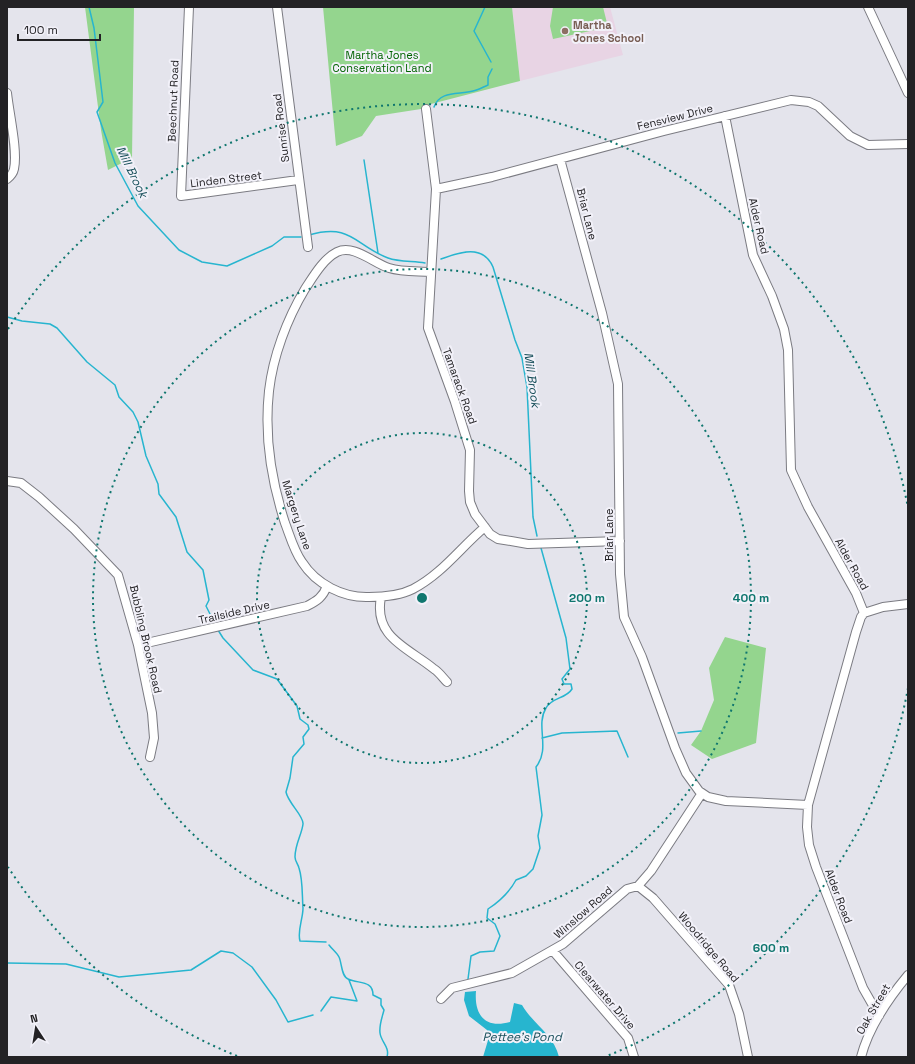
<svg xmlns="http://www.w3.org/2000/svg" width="915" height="1064" font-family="'Space Grotesk',sans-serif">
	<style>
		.education { fill: #e8d4e4 }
		.green { fill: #94d58e }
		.water { fill: #27b5cf }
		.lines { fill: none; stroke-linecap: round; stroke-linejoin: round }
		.stream { stroke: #27b5cf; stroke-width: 1.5 }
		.minor-casing { stroke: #7b7b82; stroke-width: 10 }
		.minor { stroke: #fff; stroke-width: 8 }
		.ring { fill: none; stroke: #0f766e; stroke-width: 2; stroke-dasharray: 2 4 }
		.education-dot { fill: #8d6e63; stroke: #f2f1f9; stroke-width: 1.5 }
		.labels { text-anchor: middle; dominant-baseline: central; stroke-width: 4; stroke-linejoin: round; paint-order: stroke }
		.education-label { font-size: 11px; font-weight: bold; fill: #785e54; stroke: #f2f1f9; text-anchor: start }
		.park-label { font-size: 11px; fill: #016401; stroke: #f2f1f9 }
		.street-label { font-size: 11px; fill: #232225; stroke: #f2f1f9 }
		.water-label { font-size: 12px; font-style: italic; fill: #154d58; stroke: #f2f1f9 }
		.centre { fill: #0f766e; stroke: #f2f1f9; stroke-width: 2 }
		.ring-label { font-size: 12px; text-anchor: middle; font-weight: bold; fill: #0f766e; stroke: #f2f1f9; stroke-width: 4; stroke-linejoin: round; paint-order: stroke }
	</style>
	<rect width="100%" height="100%" fill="#e4e4ec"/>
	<path class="education" d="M512,7H610L623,55L520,81Z"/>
	<path class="green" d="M85,7H134L132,158L108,170L101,130Z
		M323,7H512L520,81L431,104L421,109L376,116L362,136L336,146Z
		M553,7H603L607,23L604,28L553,39L550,26Z
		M725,637L766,648L756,743L712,759L691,745L701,731L714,700L709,668Z"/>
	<path class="water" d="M476,991C474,1015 485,1029 510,1022L514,1003L522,1005C533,1024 554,1035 559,1057H483L489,1037L487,1030L469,1016L464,1000L465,992Z"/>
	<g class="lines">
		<path class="stream" d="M89,7L94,28L103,102L97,112L115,163L138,206L179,250L202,262L227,266L272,246L284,237H301
			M485,7L474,31L491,62
			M434,107C440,90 459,95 473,91C478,90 483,87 488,85V77L492,69
			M364,160L378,253
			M309,235C352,223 354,245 388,258C399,262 413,261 425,263
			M441,259C460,252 483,244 493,267L515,340L522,358L527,387L533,517L537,536
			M7,317L22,321L50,324L57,328L87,362L115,385L119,397L133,412L138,422L146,456L158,484L159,494L176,517L187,552L203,570L209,600L206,606L213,620
			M218,630L223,638L253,670L277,679L297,706L300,719L308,725L309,729L303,737L304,744L293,757L290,778L286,792C288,803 304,816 303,824C302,834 295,844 295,857C295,861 298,864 299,868C303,880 302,896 303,908C303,919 297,931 300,941L326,942
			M678,733L701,731
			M542,738L562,733L617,731L628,757
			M329,945C332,949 337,953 339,957C342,963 341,976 348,979C359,984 373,980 373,995L381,999V1005L384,1010C382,1018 379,1025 380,1033C381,1042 390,1047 387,1057
			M7,963L66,964L119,977L191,970L221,951L233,953L252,967L276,1000L288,1022L313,1015
			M468,979L471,956L480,952L494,951L500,936L495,924L487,918L488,909C500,901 509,893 516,880L526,876L533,869L540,848L538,836L542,815L536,767C551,748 535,726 546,708C552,697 566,699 572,689L571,684H564L562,679L570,669L566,638L541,548
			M321,1011L331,997L357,1001L349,980"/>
		<g class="minor-casing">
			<path id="minor" d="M189,7L181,196L298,180
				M277,7L308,247
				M868,7L908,93
				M7,93C9,113 18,151 14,169C13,174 11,176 7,179
				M426,109L436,189L428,328L455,402L470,450L469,491L470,502L475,514L490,534L498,539L511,541L528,544L620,541
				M725,116L753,255L772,296L784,329L788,350L791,470L808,507L856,593L864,613L861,617L856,632L808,805L807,827L809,845L816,867L863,988L879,1016
				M560,159L602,313L618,384L620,574L624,617L642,657L675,748L686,773L699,791L708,797L726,801L808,805
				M436,189L492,177L664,131L791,100L809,102L818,106L850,136L868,145L908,144
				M431,272C417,271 402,272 389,268C373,263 354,244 337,252C323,259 313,277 305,289C287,319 273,356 269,391C264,437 271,480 285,523C290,536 294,551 302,562C316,584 343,598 369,597C384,597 399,596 413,589C442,574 461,547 485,527
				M7,481L21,483L39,497L74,529L118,575L138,645L152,713L154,738L150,757
				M381,597C373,638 409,648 434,669C439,672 443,678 447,682
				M864,613L883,607L908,604
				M138,645L307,606C317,601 323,597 327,586
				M638,886L653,898L729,985L739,1014L748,1057
				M553,951L628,1038L634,1057
				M441,999L452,988L512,973L563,944L627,889L638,886L651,871L702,793
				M861,1057C869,1026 888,999 908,975"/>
		</g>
		<use href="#minor" class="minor"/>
	</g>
	<g class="ring">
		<circle cx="422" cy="598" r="165"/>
		<circle cx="422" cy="598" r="329"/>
		<path d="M908 688A494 494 0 0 1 607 1056M237 1056A494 494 0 0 1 8 867M8 329A494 494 0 0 1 908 508"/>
	</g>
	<circle class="education-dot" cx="565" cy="31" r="4"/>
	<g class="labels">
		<g class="education-label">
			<text x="573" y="25">Martha<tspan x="573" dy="13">Jones School</tspan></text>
		</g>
		<g class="park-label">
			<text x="382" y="55">Martha Jones<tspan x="382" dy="13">Conservation Land</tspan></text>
		</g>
		<g class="street-label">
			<text transform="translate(173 101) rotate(-88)">Beechnut Road</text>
			<text transform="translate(675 117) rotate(-14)">Fensview Drive</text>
			<text transform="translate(281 128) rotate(-97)">Sunrise Road</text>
			<text transform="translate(226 179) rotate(-7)">Linden Street</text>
			<text transform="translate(587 214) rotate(76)">Briar Lane</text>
			<text transform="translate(759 226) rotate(77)">Alder Road</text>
			<text transform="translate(460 386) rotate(70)">Tamarack Road</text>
			<text transform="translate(297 515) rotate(72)">Margery Lane</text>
			<text transform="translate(609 535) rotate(-90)">Briar Lane</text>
			<text transform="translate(852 564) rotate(61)">Alder Road</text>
			<text transform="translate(234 612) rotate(-13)">Trailside Drive</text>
			<text transform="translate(146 639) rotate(77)">Bubbling Brook Road</text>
			<text transform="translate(839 896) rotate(69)">Alder Road</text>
			<text transform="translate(583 912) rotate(-41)">Winslow Road</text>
			<text transform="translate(709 947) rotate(50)">Woodridge Road</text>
			<text transform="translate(605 995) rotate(49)">Clearwater Drive</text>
			<text transform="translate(873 1009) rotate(-60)">Oak Street</text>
		</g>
		<g class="water-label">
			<text transform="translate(132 172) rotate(64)">Mill Brook</text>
			<text transform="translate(532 380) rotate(82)">Mill Brook</text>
			<text x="522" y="1037">Pettee's Pond</text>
		</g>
	</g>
	<circle cx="422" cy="598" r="6" class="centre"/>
	<g class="ring-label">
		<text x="587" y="602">200 m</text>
		<text x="751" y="602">400 m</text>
		<text x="771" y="952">600 m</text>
	</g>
	<rect width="915" height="1064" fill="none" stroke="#232225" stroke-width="16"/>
	<g transform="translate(36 1028) rotate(348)" stroke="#f2f1f9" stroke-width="3" paint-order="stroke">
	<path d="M0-3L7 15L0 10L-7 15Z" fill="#232225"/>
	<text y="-6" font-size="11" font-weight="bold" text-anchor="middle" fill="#232225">N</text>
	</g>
	<path d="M18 34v6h82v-6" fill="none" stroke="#232225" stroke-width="2"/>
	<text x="24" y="34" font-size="12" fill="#232225" stroke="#f2f1f9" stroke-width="3" paint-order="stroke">100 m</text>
</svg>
